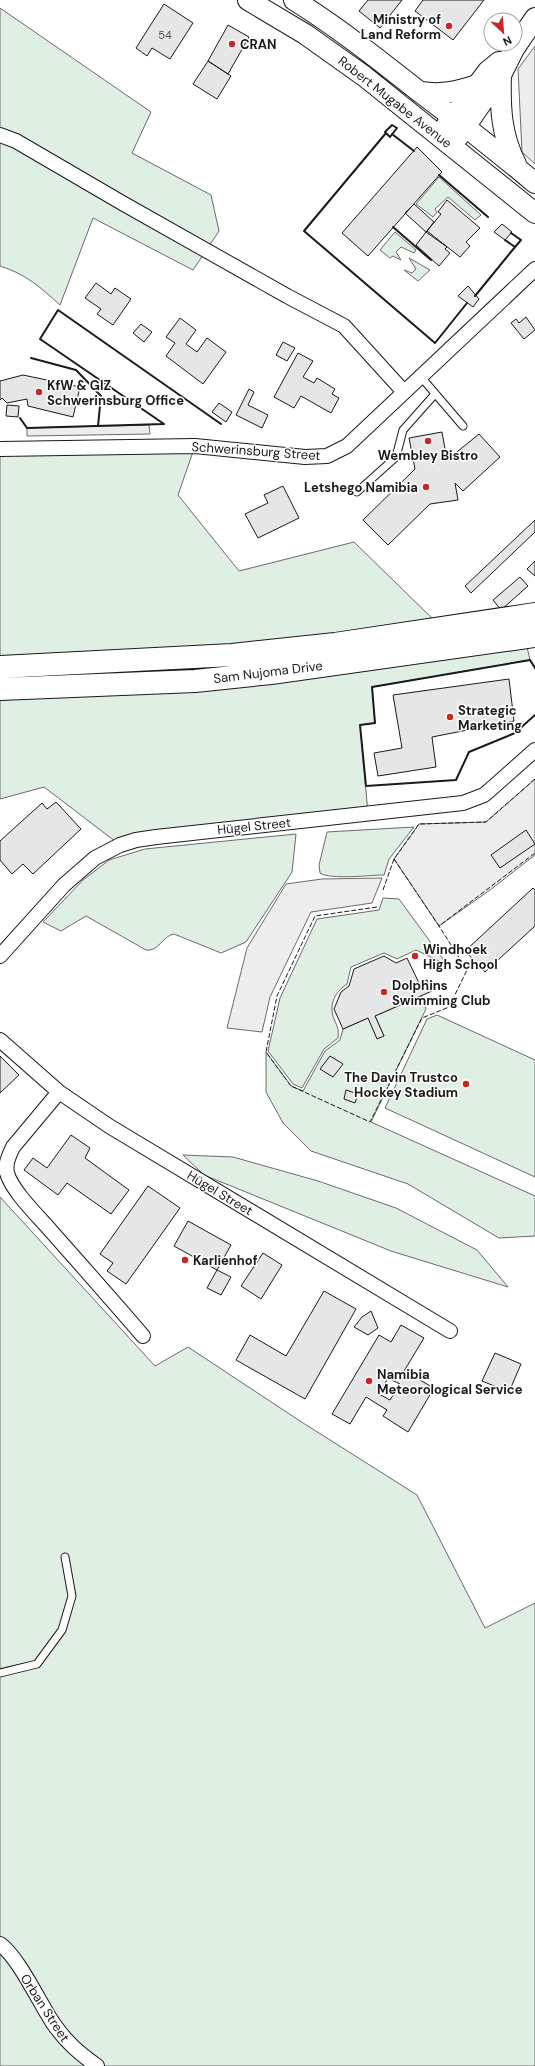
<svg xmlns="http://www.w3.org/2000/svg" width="535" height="2066" font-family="'DM Sans',sans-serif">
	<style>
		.green { fill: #e0efe3; stroke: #6a6a6a }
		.parking { fill: #ededed; stroke: #6a6a6a }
		.building { fill: #e6e6e6; stroke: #1a1a1a; fill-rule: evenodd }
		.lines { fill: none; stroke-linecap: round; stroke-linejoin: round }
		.lane-casing { stroke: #1a1a1a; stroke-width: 9 }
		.street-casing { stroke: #1a1a1a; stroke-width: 16 }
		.secondary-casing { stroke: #1a1a1a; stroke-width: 22 }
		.highway-casing { stroke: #1a1a1a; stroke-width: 24 }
		.lane { stroke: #fff; stroke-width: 7 }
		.street { stroke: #fff; stroke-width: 14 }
		.secondary { stroke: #fff; stroke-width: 20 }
		.highway { stroke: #fff; stroke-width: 22 }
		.fence { stroke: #1a1a1a; stroke-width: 1; stroke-dasharray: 5 2; stroke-linecap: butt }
		.wall { stroke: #1a1a1a; stroke-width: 2 }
		.poi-dot { fill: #c62828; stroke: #fff; stroke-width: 1.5 }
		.labels { text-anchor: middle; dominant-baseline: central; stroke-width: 3; stroke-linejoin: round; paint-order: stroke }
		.number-label { font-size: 11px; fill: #4d4d4d }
		.poi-label { font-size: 13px; font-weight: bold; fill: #1a1a1a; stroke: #fff; text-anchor: start }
		.street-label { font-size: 13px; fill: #1a1a1a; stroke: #fff }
	</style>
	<rect width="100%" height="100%" fill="#fff"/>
	<path class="green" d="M0,8L151,112L132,153L211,195L219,231L193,270L93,218L60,305C40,287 26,274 0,266Z
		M439,177L481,215L475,220L448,197L435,209L437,212L433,217L416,204Z
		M395,232L416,250L414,253L401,247L396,252L401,260L393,256L390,258L380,250Z
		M409,258L430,270L418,281L404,270L412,273L416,269Z
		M195,446L178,495L239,571L354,542L436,622L243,648L0,667V449Z
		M527,647L530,660L372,687L375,723L360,725L368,813L120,845L44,787L0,799V700L199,689L358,672Z
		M414,827L389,859L384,875C371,875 330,880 320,873L319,865L327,832Z
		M296,834L292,872L246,942L221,953L174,934C162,936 159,952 146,950L86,916L61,931L43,922L83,880L109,860L145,849Z
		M383,898L399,899L445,962L443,963L416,950L397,959L384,953L351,967L347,984C339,989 331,999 332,1010C332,1021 340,1024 338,1038L324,1049L302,1088L293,1084L268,1051L280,998L317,919L379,910Z
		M421,996L426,1009L371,1122L535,1196V1236L499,1238L408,1184L311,1151L283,1123L266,1092V1052L291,1086L303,1091L325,1051L340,1040L343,1029L368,1018L384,1036L375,1016Z
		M437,1015L535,1060V1177L385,1108L427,1019Z
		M183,1155L233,1157L318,1181L396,1208L477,1250L508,1287L391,1251L204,1175Z
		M0,1197L155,1366L188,1347L300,1421L417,1495L485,1628L535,1603V2066H0Z"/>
	<path class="parking" d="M535,46V164L522,152L518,69Z
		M149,425L150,434L27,436V428Z
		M535,779V855L490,890L439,926L394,859L419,824L486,822Z
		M382,878L372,903L311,912L270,997L262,1032L227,1028L247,948L286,884L322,879Z"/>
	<path class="building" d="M368,0H402L380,28L359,11Z
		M423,0H484L453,40L415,11Z
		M164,4L193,23L170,59L152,48L147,56L136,48Z
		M228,25L249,37L228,74L208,61Z
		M208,61L231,76L217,99L193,84Z
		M417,147L442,172L368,256L342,233Z
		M447,200L480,228L466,242L470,246L460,257L427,231L441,214L438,212Z
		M414,204L434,222L426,232L405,213Z
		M502,224L512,232L505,240L494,232Z
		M426,232L447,247L445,249L450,253L439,266L416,245Z
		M96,283L111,294L115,288L131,299L113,325L97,314L101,309L85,298Z
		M468,286L479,299L473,307L458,296Z
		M526,317L535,330L524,339L511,323L516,319L519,323Z
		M180,318L196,330L186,344L197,352L207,338L226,352L203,384L166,356L175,343L166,337Z
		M141,324L152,332L144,342L133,333Z
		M283,342L295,348L287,361L276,355Z
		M298,353L313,361L303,377L314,383L317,378L335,389L332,394L339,398L331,413L301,396L294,408L274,397Z
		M23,375L80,387L73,417L28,406L27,399L7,403L2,398L0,400V381Z
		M249,389L254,392L248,405L268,415L262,428L236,415Z
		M219,403L232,412L226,422L212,412Z
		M7,405L19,406L18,417L6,416Z
		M442,432L447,460L479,434L500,457L463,491L455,483L458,500L430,504L388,545L363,520L415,469L409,438Z
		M283,486L299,518L258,538L245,514L268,503L264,495Z
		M535,520V532L471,593L465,586Z
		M535,561V576L527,569Z
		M520,577L528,586L501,610L493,600Z
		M509,679L514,721L432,737L436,767L378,776L374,753L402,748L393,695Z
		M56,802L81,829L33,874L23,864L12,874L0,860V841L42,803L47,809Z
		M526,830L535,844L500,868L491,855Z
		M533,888L535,890V926L485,972L465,951Z
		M384,956L396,963L407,958L419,983L427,980L432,991L375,1016L384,1036L377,1039L368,1018L343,1029L334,1009L341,992L349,986L354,969Z
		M0,1056L19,1075L0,1093Z
		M330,1056L343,1064L333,1077L320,1069Z
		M346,1090L358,1094L355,1103L344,1099Z
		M71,1135L90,1148L85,1158L129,1190L111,1214L67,1183L58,1195L24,1170L33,1158L47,1168Z
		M148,1186L180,1208L126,1284L107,1271L113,1263L100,1254Z
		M188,1221L231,1245L217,1270L174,1246Z
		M263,1253L282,1265L261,1299L241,1286Z
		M217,1270L231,1277L221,1295L207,1288Z
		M324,1291L356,1309L305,1399L236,1360L250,1335L286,1356Z
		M371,1311L378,1328L368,1335L354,1327L362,1317Z
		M401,1325L424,1338L404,1371L434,1388L408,1432L383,1416L387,1410L366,1397L350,1424L332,1414L379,1335L391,1342ZM388,1378L400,1384L390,1400L379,1394Z
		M495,1353L521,1364L509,1392L482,1381Z"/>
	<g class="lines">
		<g class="lane-casing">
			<path id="lane" d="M421,377L463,426
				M357,492L396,457L403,430L435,394
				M0,1673L37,1664L62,1630L72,1596L65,1557"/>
		</g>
		<g class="street-casing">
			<path id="street" d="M0,135L16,141L124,204L287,296L344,326L404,392
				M0,449L195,446L305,457L327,456L347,446L535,269
				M0,956L64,885L95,858L120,845L136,840L156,837L463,803L484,795L491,789L535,750
				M0,1040L59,1092L109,1126L450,1331
				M59,1092L13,1147C9,1156 5,1163 7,1173C12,1191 38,1216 51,1231C82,1266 113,1301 143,1336
				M0,1944C19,1958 39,2002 53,2023C66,2042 79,2053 97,2066"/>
		</g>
		<g class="secondary-casing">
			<path id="secondary" d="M248,0L305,34L364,76L535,213
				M294,0C339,28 379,60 421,93C460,122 498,152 535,183
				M501,75C500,107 501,135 516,164
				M421,92C441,95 457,92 477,85
				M446,126L488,71L499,62
				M458,137L501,75L514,49L535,18"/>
		</g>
		<g class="highway-casing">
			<path id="highway" d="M0,667L232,655L335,644L535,614
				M0,689L195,681L271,673L535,636"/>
		</g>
		<use href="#lane" class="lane"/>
		<use href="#street" class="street"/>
		<use href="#secondary" class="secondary"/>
		<use href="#highway" class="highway"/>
		<path class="fence" d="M535,779L486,822L419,824L394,859L439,926L535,853
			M383,890L394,859
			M377,907L315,916L277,996L266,1052L291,1086L370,1122L422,1018L449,1007L467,970L439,926"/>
		<path class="wall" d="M392,125L397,128L390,137L385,132Z
			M386,133L304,231L435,343L467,303
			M392,134L414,151
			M439,175L488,217
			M393,227L431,260
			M505,240L515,247L521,240L511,233
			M475,296L515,247
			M31,358L76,370L101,396L98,426
			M20,418L27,428L164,424L40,339L58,310L221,424
			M535,668L530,660L372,687L375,723L360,725L366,786L456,780L469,752L515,733L535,715"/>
	</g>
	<g class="poi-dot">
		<circle cx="449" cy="26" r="4"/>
		<circle cx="232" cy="44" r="4"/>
		<circle cx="39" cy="392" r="4"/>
		<circle cx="428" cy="441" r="4"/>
		<circle cx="426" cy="487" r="4"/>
		<circle cx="450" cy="717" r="4"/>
		<circle cx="415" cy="956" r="4"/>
		<circle cx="384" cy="992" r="4"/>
		<circle cx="466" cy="1084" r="4"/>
		<circle cx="185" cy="1260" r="4"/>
		<circle cx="369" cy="1381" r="4"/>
	</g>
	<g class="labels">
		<g class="number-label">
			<text x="165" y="35">54</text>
		</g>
		<g class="poi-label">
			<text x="441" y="19" text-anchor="end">Ministry of<tspan x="441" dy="15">Land Reform</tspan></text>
			<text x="240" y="44">CRAN</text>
			<text x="47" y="385">KfW &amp; GIZ<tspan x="47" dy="15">Schwerinsburg Office</tspan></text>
			<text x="428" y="455" text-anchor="middle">Wembley Bistro</text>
			<text x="418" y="487" text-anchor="end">Letshego Namibia</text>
			<text x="458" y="710">Strategic<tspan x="458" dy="15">Marketing</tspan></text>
			<text x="423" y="949">Windhoek<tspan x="423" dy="15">High School</tspan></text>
			<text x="392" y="985">Dolphins<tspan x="392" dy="15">Swimming Club</tspan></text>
			<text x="458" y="1077" text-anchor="end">The Davin Trustco<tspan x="458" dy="15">Hockey Stadium</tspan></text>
			<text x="193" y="1260">Karlienhof</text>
			<text x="377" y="1374">Namibia<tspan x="377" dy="15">Meteorological Service</tspan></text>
		</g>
		<g class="street-label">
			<text transform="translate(395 102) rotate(38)">Robert Mugabe Avenue</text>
			<text transform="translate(256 451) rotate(4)">Schwerinsburg Street</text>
			<text transform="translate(268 672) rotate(-7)">Sam Nujoma Drive</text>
			<text transform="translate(254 826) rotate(-6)">Hügel Street</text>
			<text transform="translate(220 1193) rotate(31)">Hügel Street</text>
			<text transform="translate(45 2008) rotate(57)">Orban Street</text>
		</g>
	</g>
	<g transform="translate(503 32) rotate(154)"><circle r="19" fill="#ffffff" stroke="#a3a3a3"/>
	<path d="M0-3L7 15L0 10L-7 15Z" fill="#c62828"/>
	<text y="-6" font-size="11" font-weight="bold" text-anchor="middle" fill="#1a1a1a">N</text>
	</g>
</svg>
